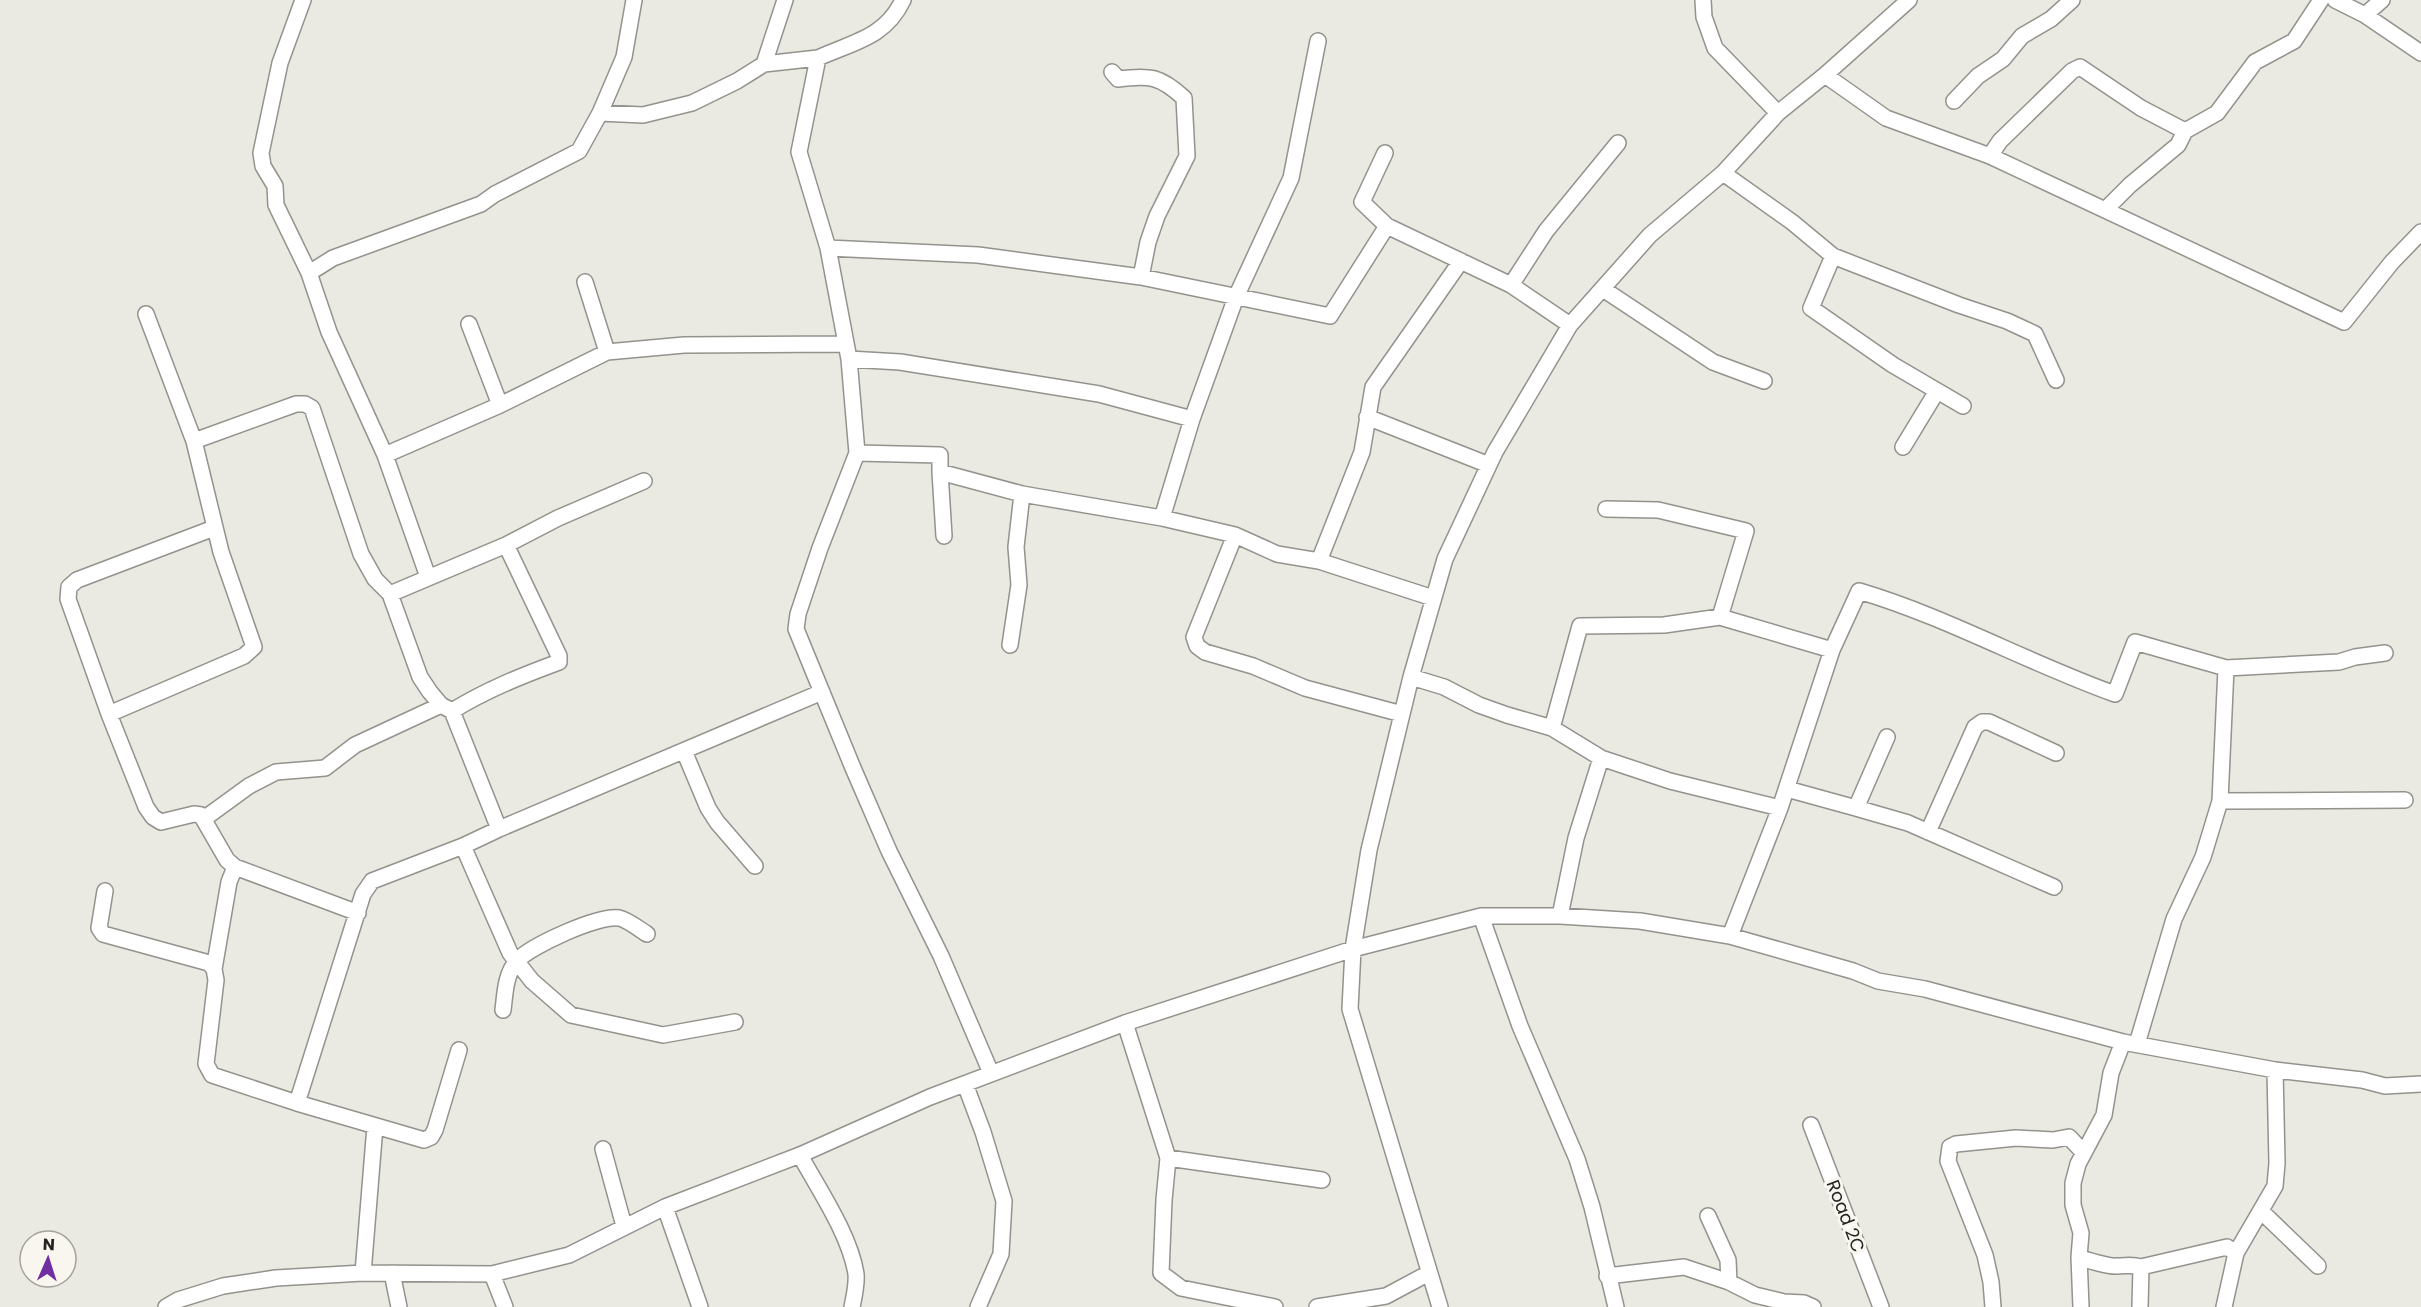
<svg xmlns="http://www.w3.org/2000/svg" width="2421" height="1307" font-family="Poppins,sans-serif">
	<style>
		.lines { fill: none; stroke-linecap: round; stroke-linejoin: round }
		.minor-casing { stroke: #93928c; stroke-width: 18 }
		.minor { stroke: #fff; stroke-width: 15 }
		.labels { text-anchor: middle; dominant-baseline: central; stroke-width: 6; stroke-linejoin: round; paint-order: stroke }
		.street-label { font-size: 18px; fill: #242321; stroke: #f8f6ef }
	</style>
	<rect width="100%" height="100%" fill="#eae9e2"/>
	<g class="lines">
		<g class="minor-casing">
			<path id="minor" d="M303,0L280,63L261,153L263,166L275,186L276,205L309,273
				M1703,0L1704,17L1715,48L1778,113
				M2335,0L2365,15L2382,0
				M2365,15L2421,53
				M1318,41L1291,178L1236,297L1192,419L1162,518L1235,535L1277,554L1319,561L1433,598
				M818,58C853,42 885,38 903,0
				M764,64L785,0
				M1112,72L1118,79C1150,75 1160,76 1184,98L1187,156L1157,216L1148,242L1141,277L1330,316L1387,226L1362,202L1385,153
				M1825,75L1886,118L1990,156L2344,322L2392,262L2421,232
				M1954,101L1978,76L2003,59L2022,36L2051,19L2072,0
				M600,113L643,115L692,103L737,81L764,64L818,58L799,152L828,248L849,359L857,453L820,548L798,614L796,629L853,768L889,851L941,956L991,1073
				M1990,156L2000,141L2072,71L2080,67L2141,108L2185,131
				M1723,173L1792,222L1833,256L1811,308L1893,365L1963,406
				M2106,209L2130,185L2178,145L2185,131L2217,113L2255,62L2294,41L2321,0
				M1387,226L1511,285
				M828,248L978,255L1141,277
				M1833,256L1959,305L2007,321L2035,334L2056,380
				M585,282L607,352
				M1603,289L1713,362L1764,381
				M469,324L500,405
				M1570,325L1511,285L1546,231L1618,143
				M849,359L900,362L1099,394L1192,419
				M1367,417L1489,465
				M194,441L296,404H305L312,408L361,554L375,579L390,594L420,677L430,692L441,705L452,711L499,829
				M1903,447L1937,391
				M857,453L940,455V472
				M385,455L500,405L607,352L684,345L845,344
				M1606,509L1658,510L1746,531L1720,617
				M214,528L77,580L69,587L68,599L109,714L146,807L153,817L161,822L194,814L201,815L227,860L235,867L358,913
				M1235,535L1194,637L1197,646L1205,652L1253,666L1305,688L1402,714
				M944,536L940,472L1022,494
				M1319,561L1362,452L1373,387L1461,261
				M428,577L385,455L329,332L309,273L333,258L481,204L495,194L579,151L600,113L624,57L634,0
				M390,594L506,545L558,518L644,481
				M1010,645L1019,585L1016,547L1022,494L1162,518
				M1411,677L1444,687L1479,705L1507,715L1552,728L1601,758L1670,781L1780,808
				M452,711C486,690 521,676 559,662V656L506,545
				M109,714L244,656L254,647L221,552L194,441L146,314
				M1552,728L1580,626L1664,625L1720,617L1832,650
				M684,751L708,808L717,822L755,866
				M1787,789L1856,808L1887,737
				M2220,801L2405,800
				M1856,808L1908,823L2054,887
				M205,818L249,786L276,772L325,768L355,745L441,705
				M1928,832L1975,727L1982,722H1989L2056,753
				M463,846L510,953L532,981L571,1015L663,1035L735,1022
				M235,867L229,882L214,969L216,980L206,1064L212,1075L297,1103L424,1140L431,1137L435,1130L459,1050
				M105,891L99,928L103,934L209,963L214,969
				M1481,916L1520,1026L1577,1159L1592,1207L1616,1307
				M1560,916L1576,838L1601,758
				M1730,936L1780,808L1832,650L1859,591C1947,617 2028,663 2115,694L2135,642L2226,668L2339,662L2355,657L2385,653
				M503,1010C505,995 505,974 517,961C530,946 598,915 619,918C628,920 639,929 647,934
				M1125,1023L1168,1158L1164,1200L1161,1273L1181,1288L1275,1307
				M2137,1044L2174,919L2203,857L2220,801L2226,668
				M965,1084L983,1132L1004,1201L1001,1254L978,1307
				M297,1103L363,894L372,881L463,846L499,829L822,692
				M1811,1125L1881,1307
				M603,1149L624,1226
				M800,1155C819,1190 850,1235 856,1274C857,1285 854,1297 852,1307
				M1168,1158L1322,1180
				M665,1207L700,1307
				M2262,1212L2318,1266
				M1708,1216L1728,1260L1729,1282
				M2079,1257C2085,1260 2111,1267 2117,1266C2127,1266 2131,1264 2141,1267L2227,1247L2236,1253L2275,1186L2277,1163L2275,1070
				M363,1273L375,1126
				M392,1273L399,1307
				M492,1274L505,1307
				M1607,1276L1684,1267L1729,1282L1755,1295L1784,1302L1804,1303L1813,1307
				M166,1307L178,1300L223,1286L276,1278L363,1273L492,1274L569,1255L665,1207L800,1155L930,1097L1125,1023L1353,949L1481,916H1560L1640,921L1730,936L1853,971L1878,981L1925,989L2123,1042L2275,1070L2362,1080L2385,1086L2421,1084
				M1317,1307L1386,1296L1429,1273
				M1440,1307L1350,1009L1353,949L1369,850L1411,677L1445,559L1495,452L1570,325L1650,235L1723,173L1778,113L1825,75L1909,0
				M1993,1307L1991,1282L1985,1255L1948,1161L1950,1147L1956,1144L2016,1138L2053,1140L2069,1137L2084,1153
				M2081,1307L2079,1257L2081,1233L2073,1205V1183L2078,1164L2104,1115L2111,1073L2123,1042
				M2140,1307L2141,1267
				M2224,1307L2236,1253"/>
		</g>
		<use href="#minor" class="minor"/>
	</g>
	<g class="labels">
		<g class="street-label">
			<text transform="translate(1846 1216) rotate(69)">Road 2C</text>
		</g>
	</g>
	<g transform="translate(48 1259) rotate(3)"><circle r="28" fill="#f8f6ef" stroke="#a3a29d" stroke-width="1.5"/>
	<path d="M0-4.5L10 22L0 15L-10 22Z" fill="#702ea2"/>
	<text y="-9" font-size="16" font-weight="bold" text-anchor="middle" fill="#242321">N</text>
	</g>
</svg>
